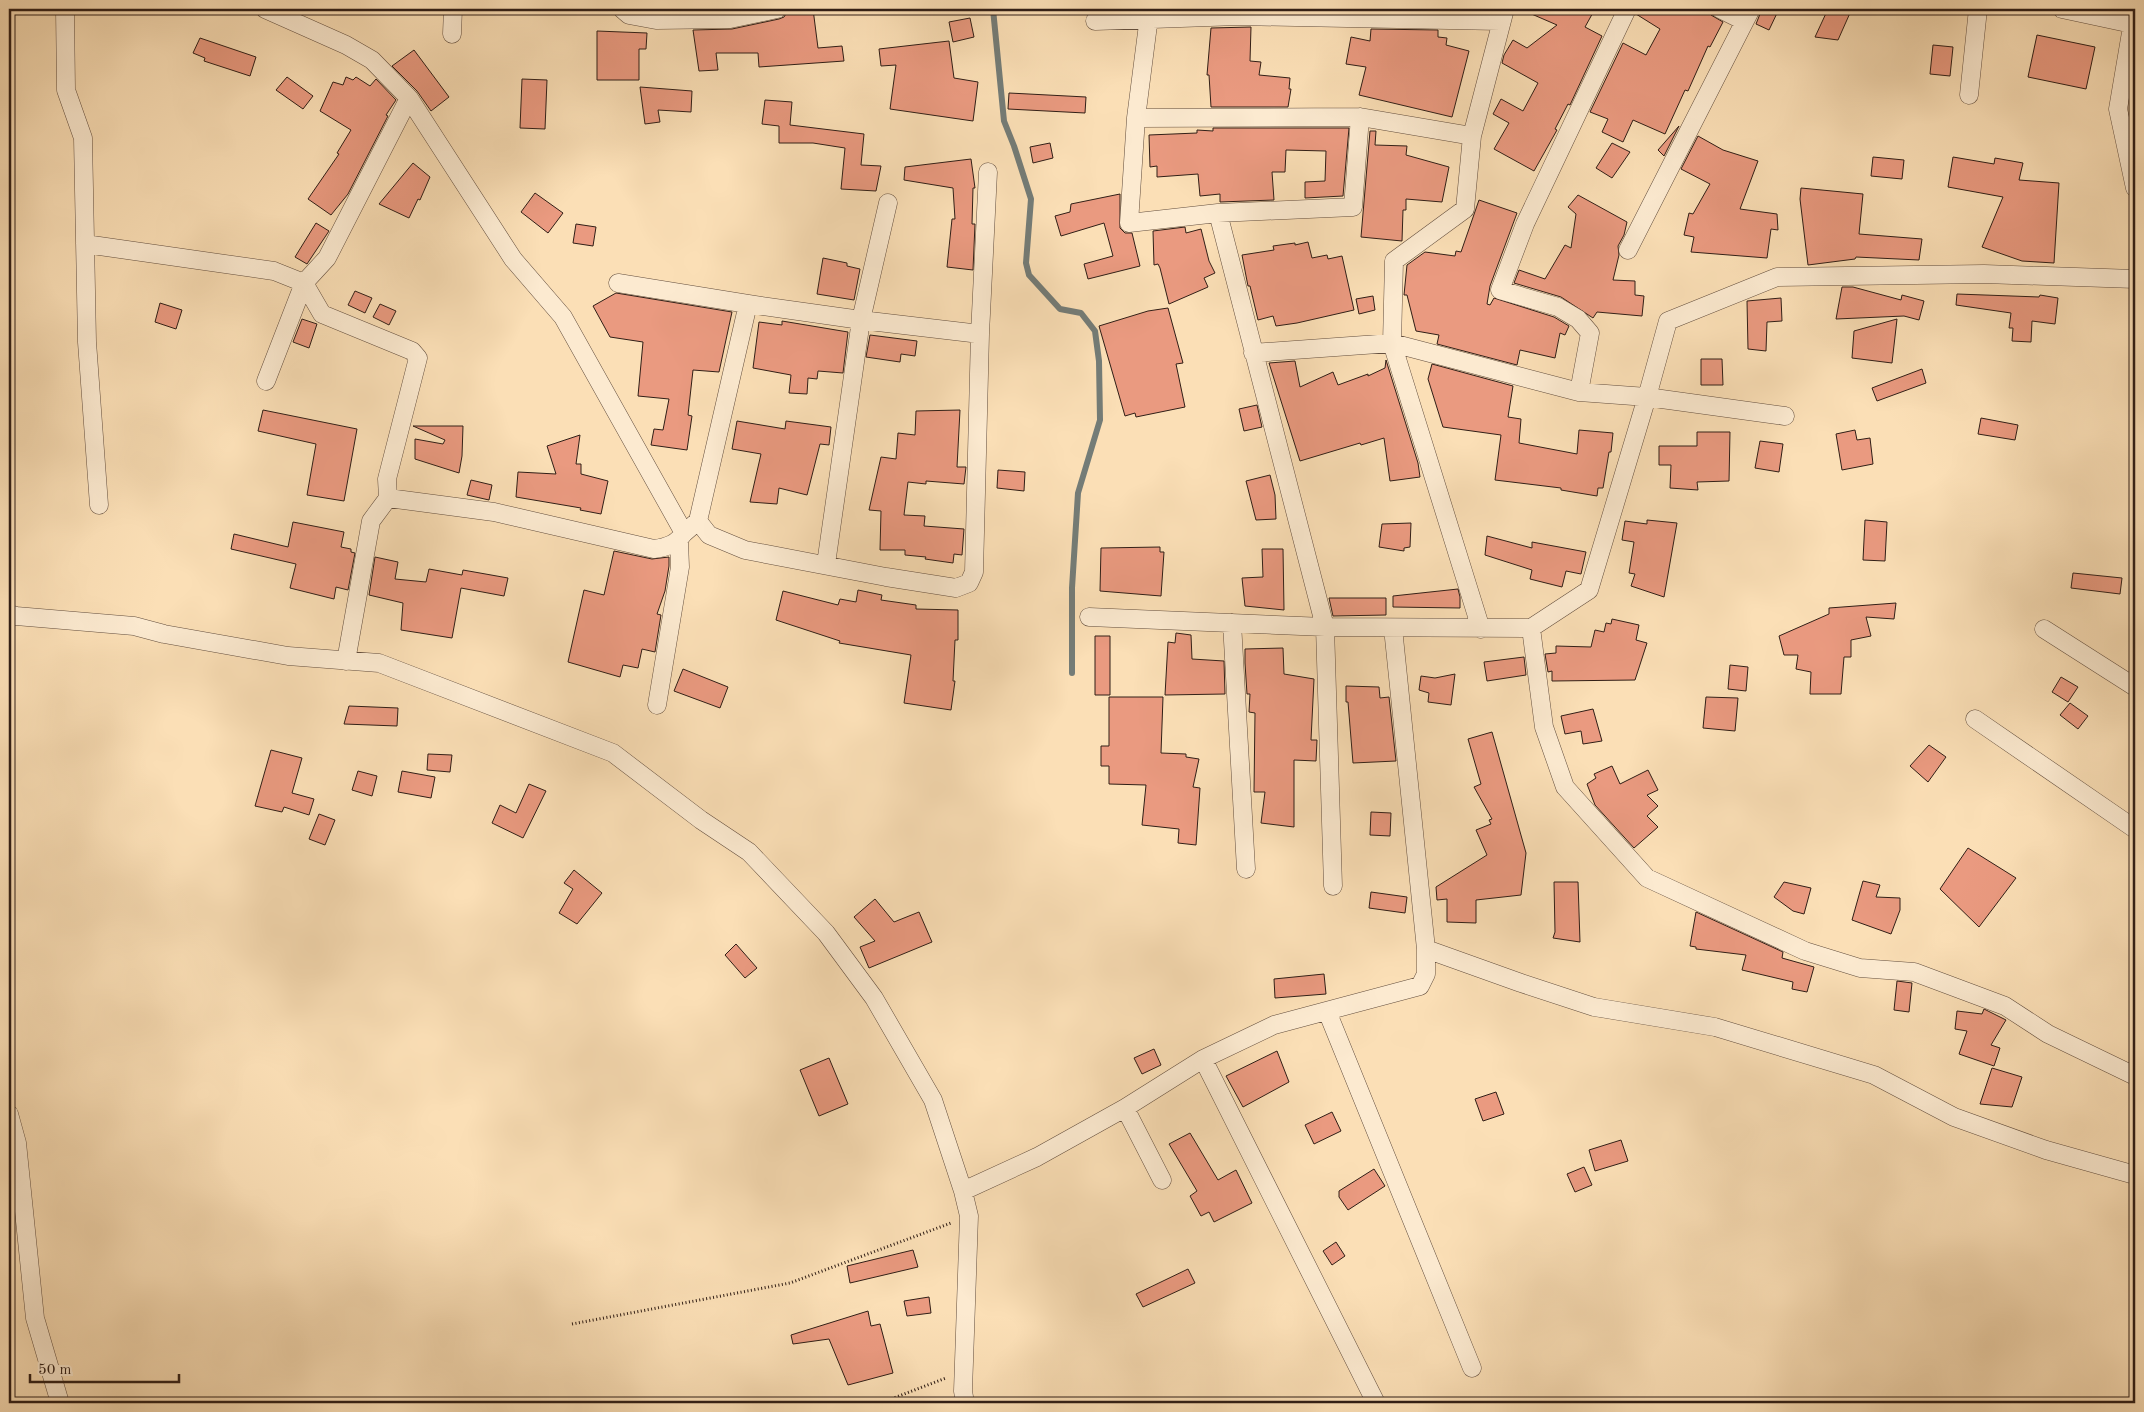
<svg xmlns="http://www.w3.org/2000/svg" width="2144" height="1412" font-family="'Old Standard TT',serif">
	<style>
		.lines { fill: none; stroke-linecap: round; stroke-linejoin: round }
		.stream { stroke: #747c77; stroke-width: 6 }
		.building { fill: #ea9a80; stroke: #301e16 }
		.minor-casing { stroke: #634e3e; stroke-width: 19 }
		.path { stroke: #301e16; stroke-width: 3; stroke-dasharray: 1 2.5; stroke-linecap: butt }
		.minor { stroke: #fcead0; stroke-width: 18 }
	</style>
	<rect width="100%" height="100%" fill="#fbdfb6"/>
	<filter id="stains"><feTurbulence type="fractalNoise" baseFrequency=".004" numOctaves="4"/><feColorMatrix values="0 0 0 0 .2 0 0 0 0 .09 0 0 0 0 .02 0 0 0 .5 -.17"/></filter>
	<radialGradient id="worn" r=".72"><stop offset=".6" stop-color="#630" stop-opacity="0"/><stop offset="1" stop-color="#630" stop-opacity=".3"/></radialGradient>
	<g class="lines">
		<path class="stream" d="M993,9L1004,121L1014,146L1031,199L1026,263L1029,275L1060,309L1081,313L1095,331L1099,361L1100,420L1078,493L1072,588V673"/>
	</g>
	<path class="building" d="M813,9L818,48L842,46L844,61L759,67L758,53H716L718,70L699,71L693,30L732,29L779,19L784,17L787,12Z
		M1520,9H1595L1585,27L1602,36L1570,105L1568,104L1555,129L1557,130L1534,171L1494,149L1509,123L1493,114L1501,99L1523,111L1538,83L1502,63L1504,55L1513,40L1527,48L1557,25Z
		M1638,9H1710L1711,15L1723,22L1710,47L1708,46L1688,91L1685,90L1665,134L1633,120L1623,142L1602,132L1608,119L1590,112L1623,43L1646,55L1660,29L1636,14Z
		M1762,9H1779L1769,30L1756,24Z
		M1828,9H1840L1850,13L1838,40L1815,37Z
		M970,18L974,37L953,42L949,22Z
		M1251,27L1250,61L1261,62L1259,75L1290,78L1289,89H1291L1288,107H1211L1209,75H1207L1211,28Z
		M1371,29L1438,30V37L1447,38L1446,45L1469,51L1452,117L1359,95L1366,67L1346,64L1351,37L1370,41Z
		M597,31L647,33L646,49H639V80H597Z
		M2037,35L2095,47L2086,89L2028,77Z
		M200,38L256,57L250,76L204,61L205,58L193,53Z
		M949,41L954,78L978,82L973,121L890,109L896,65L881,66L879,49Z
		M1933,45L1953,47L1950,76L1930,74Z
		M414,50L449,97L431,111L417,91L392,66Z
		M287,77L313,96L303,109L276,90Z
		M346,77L353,80L356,77L370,86L376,79L396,100L386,115L388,116L348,194L331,215L308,199L339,154L337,153L351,130L320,111L333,82L343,85Z
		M522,79L547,80L545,129L520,128Z
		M640,87L692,91L691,112L658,110L660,122L645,124Z
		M1009,93L1086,97L1085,113L1008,109Z
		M765,100L792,102L790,125L864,134L861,165L881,166L876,191L841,189L845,148L813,143H779V126L762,124Z
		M1679,126L1664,156L1658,150Z
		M1213,128H1349L1343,196L1305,198V182L1325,181L1326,151L1286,150L1285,172H1272L1274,200L1220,202V194L1200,196L1198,174L1157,177V166L1150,167L1149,135L1197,133V130L1213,131Z
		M1370,131H1376L1375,145L1407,146L1406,155L1449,167L1442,202L1406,199V210H1403L1402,241L1361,237Z
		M1698,136L1723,150L1758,161L1740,209L1777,214L1778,230L1771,229L1767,258L1691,252L1694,237L1684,235L1689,213L1693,214L1710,184L1681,169Z
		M1050,143L1053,158L1033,163L1030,147Z
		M1612,143L1630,152L1612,178L1596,168Z
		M1873,157L1904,160L1902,179L1871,176Z
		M1953,157L1994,164L1995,158L2023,163L2019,180L2059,183L2054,263L2022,261L1982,247L2003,197L1948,187Z
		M971,159L975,188H973L972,224H975L973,270L947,267L952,219H955L953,188L904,180L905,167Z
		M413,163L430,177L420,200L418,199L409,218L379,204Z
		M1801,188L1863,194L1859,234L1922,239L1919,260L1856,257L1855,259L1808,265L1800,199Z
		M535,193L563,213L548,233L521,212Z
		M1120,194V228L1125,233H1132L1140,266L1088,279L1084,264L1113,256L1104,223L1061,236L1055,216L1070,212L1071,204Z
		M1578,195L1627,222L1624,235L1618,246L1619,255L1613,280L1635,281V295L1644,296L1642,316L1597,312L1593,318L1561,297L1514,283L1519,270L1545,279L1565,245L1571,248L1576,214L1568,207Z
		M1479,200L1517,213L1490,286L1487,304L1490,305L1494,298L1554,317L1569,326L1565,335L1560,333L1555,358L1520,350L1517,365L1437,344L1439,335L1416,331L1407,295H1404L1407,265L1425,252L1455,256L1456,251L1461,252Z
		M316,223L329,231L307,264L295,257Z
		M576,224L596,227L593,246L573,243Z
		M1185,227L1186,233L1201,229L1209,261L1215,273L1204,278L1208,287L1169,304L1160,268L1158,264L1154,265L1153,231Z
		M1308,242L1312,258L1327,255L1328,259L1342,256L1354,310L1297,323L1276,326L1273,316L1258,320L1250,286H1248L1247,281L1242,255L1274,250L1273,246L1295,243V245Z
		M823,258L847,263V266L860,269L854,300L817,294Z
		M1842,287H1853L1901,300L1902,295L1924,301L1919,320L1904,316L1836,319Z
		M355,291L372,298L365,313L348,305Z
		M616,293L732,312L719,372L693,370L688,415L692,416L687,450L651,445L654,429L663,430L669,399L638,396L643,342L610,337L593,306Z
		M1957,294L2039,297L2040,295L2058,298L2055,324L2032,321L2031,342L2012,341L2013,328H2009L2011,313L1956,305Z
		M1373,296L1375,310L1359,314L1356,299Z
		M1781,298L1782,321L1767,322L1766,351L1748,349L1747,301Z
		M160,303L182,310L176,329L155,322Z
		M380,304L396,311L389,325L373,317Z
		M1168,308L1183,363L1176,364L1185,407L1136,417L1135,413L1125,416L1099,326L1148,311Z
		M302,319L317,324L309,348L293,342Z
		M1897,319L1892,363L1852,358L1854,331Z
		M782,321L848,332L843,373L818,371L817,379L808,378L807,394L789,393L791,375L753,368L759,322L782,325Z
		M870,335L917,341L915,356L901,354L900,362L866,357Z
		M1701,359H1722L1723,385H1701Z
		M1386,360L1418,463L1420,477L1390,481L1384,438L1361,445L1360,443L1300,461L1269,363L1295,361L1300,387L1333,372L1338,385L1368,374V376L1385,368Z
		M1432,364L1513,386L1508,417L1521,419L1519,443L1577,454L1579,430L1613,433L1611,452H1609L1603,488H1598L1597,496L1561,490V488L1495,480L1501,435L1443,427L1428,379Z
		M1922,369L1926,383L1877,401L1872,388Z
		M1257,405L1262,427L1244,431L1239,409Z
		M263,410L357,429L344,501L307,495L316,444L258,431Z
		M960,410L957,467H966L964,484L926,481V484L908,482L904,515L925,516L924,526L964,529L962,555L954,554L953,563L925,559L926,557L905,555V550H880L881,511L869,510L881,457L896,459L898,433L915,435L916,411Z
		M1981,418L2018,425L2015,440L1978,434Z
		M737,421L785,429L786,421L831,427L829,445L820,444L807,495L779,488L777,504L750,502L761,454L732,449Z
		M413,426H463L462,456L459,473L415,459V439L443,444L445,440Z
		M1855,430L1857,440L1870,438L1873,464L1842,470L1836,434Z
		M1697,432H1730L1729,481L1697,482L1698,490L1670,488L1671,465H1659V446H1697Z
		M580,435L576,464H581V474L608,481L601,514L580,510L581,508L516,497L518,472L556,474L547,446Z
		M1760,441L1783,444L1779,472L1755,468Z
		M998,470L1025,472L1024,491L997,488Z
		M1270,475L1275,495L1276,519L1256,520L1246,481Z
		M471,480L492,485L489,500L467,495Z
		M1647,520L1677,523L1664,597L1631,586L1635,574L1629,573L1634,542L1622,540L1625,521L1647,524Z
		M1865,520L1887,522L1885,561L1863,560Z
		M293,522L344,532L341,547L351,549V552L355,553L348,590L336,587L334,599L290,588L296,564L231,549L234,534L288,547Z
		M1411,523L1410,547L1404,548V551L1379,547L1382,524Z
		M1487,536L1532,548V542L1586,552L1581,574L1566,571L1562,587L1530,579L1532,570L1485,555Z
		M1160,547V552H1164L1161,596L1100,591L1101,548Z
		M1262,549H1283L1284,610L1245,606L1242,578L1263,577Z
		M614,551L652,559L669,557V566L665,591L657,614L661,615L655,652L642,649L638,668L623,665L620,677L568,662L584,590L604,595Z
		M375,557L398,562L395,579L426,582L429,569L462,575L463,570L508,578L504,596L461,588L452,638L401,630L403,603L369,595Z
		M2073,573L2122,578L2120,594L2071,588Z
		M1458,589L1460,597V608L1393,607V596Z
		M858,590L882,595L881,600L916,605V609L958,610V640H955L953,681H955L951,710L904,703L911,655L839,643L840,641L776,620L783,591L838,605L840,599L856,602Z
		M1329,598H1386V615L1333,616Z
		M1896,603L1894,619L1866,617L1871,636L1851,640V657H1844L1841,694H1810L1811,672L1796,669L1798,655H1784L1779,636L1829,614V608Z
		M1612,619L1639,625L1636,640L1647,643L1635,680L1552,681V671L1548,672L1545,654L1556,653V646L1591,647L1595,630L1604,632L1606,623L1611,624Z
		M1176,633L1191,635L1192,659L1224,661L1225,694L1165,695L1168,642L1175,643Z
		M1095,636H1110V695H1095Z
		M1283,648L1284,674L1314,679L1311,740H1317L1316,761L1294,760V827L1261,823L1265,792H1254L1255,713L1249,712L1250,694H1247L1245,663V649Z
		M1524,657L1526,675L1487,681L1484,662Z
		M1730,665L1748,667L1746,691L1728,689Z
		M683,669L728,687L720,708L674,691Z
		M1455,674L1451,705L1428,702L1429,693L1419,690L1421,676L1435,678Z
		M2061,677L2078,687L2068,702L2052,692Z
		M1346,686L1379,687L1380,698L1389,697L1396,761L1353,763L1348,702H1346Z
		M1109,697H1163L1161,753L1186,754V757L1199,759L1193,787L1200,788L1196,845L1178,843L1179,829L1142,825L1146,785L1109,784V766H1101V746H1109Z
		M1706,697L1738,698L1735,731L1703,728Z
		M2070,703L2088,716L2078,729L2060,715Z
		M349,706L398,708L397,726L344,724Z
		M1593,709L1602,741L1583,744L1581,731L1565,734L1561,716Z
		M1492,732L1526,853L1521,895L1476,900V923L1447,922V899L1437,900L1436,887L1487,855L1476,830L1491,824L1489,820L1492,819L1474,787L1481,784L1468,739Z
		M1929,745L1946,757L1928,782L1910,766Z
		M271,750L302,758L292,793L314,799L309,815L284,807L282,812L255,806Z
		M428,754L452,755L450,772L427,770Z
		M1612,766L1620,784L1648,770L1658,790L1647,795L1658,806L1647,816L1658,827L1634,848L1595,805L1587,784L1596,778L1594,774Z
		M358,771L377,776L372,796L352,790Z
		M402,771L435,777L431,798L398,792Z
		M529,784L546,791L523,838L492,823L500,805L516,813Z
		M1371,812L1391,813L1390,836L1370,835Z
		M319,814L335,820L325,845L309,839Z
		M1968,848L2016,878L1979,927L1940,889Z
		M574,870L602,893L577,924L559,913L573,889L564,883Z
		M1863,881L1880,885L1876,897L1900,898V910L1891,934L1852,920Z
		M1554,882H1578L1580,942L1553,938L1555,932Z
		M1784,882L1811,888L1804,914L1793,911L1774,897Z
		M1371,892L1407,897L1405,913L1369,908Z
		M875,899L894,922L919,912L932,942L869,968L860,947L875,941L854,917Z
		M1696,912L1783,952L1782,958L1814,967L1807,992L1792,989L1793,982L1742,970L1746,955L1696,949V947L1690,946Z
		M736,944L757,968L745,978L725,955Z
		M1324,974L1326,994L1275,998L1274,979Z
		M1897,981L1912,983L1909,1012L1894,1010Z
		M1984,1009L2006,1020L1991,1045L2000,1048L1994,1066L1959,1054L1967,1031L1955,1029L1957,1011L1982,1014Z
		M1154,1049L1161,1065L1142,1074L1134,1058Z
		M1277,1051L1289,1082L1243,1107L1226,1076Z
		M829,1058L848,1104L819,1116L800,1070Z
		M1992,1068L2022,1077L2012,1107L1980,1104Z
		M1496,1092L1504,1114L1483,1121L1475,1099Z
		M1332,1112L1341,1131L1314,1144L1305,1125Z
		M1190,1133L1218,1180L1236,1170L1252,1203L1214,1222L1209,1212L1201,1216L1190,1196L1197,1191L1169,1144Z
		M1621,1140L1628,1161L1595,1171L1589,1150Z
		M1584,1167L1592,1185L1575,1192L1567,1174Z
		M1374,1169L1385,1186L1348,1210L1339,1197V1191Z
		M1336,1242L1345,1256L1332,1265L1323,1251Z
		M913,1250L918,1267L850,1283L847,1266Z
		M1188,1269L1195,1283L1143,1307L1136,1294Z
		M929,1297L931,1313L907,1316L904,1301Z
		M868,1311L871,1326L880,1324L893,1373L848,1385L829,1339L793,1344L791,1335Z"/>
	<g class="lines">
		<g class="minor-casing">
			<path id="minor" d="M65,9L66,90L83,138L87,342L99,505
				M265,9L346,45L372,60L409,98L513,259L563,317L684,533C676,544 668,547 654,549L494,512L388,498
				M622,9L629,15L656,20L730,19L777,9
				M1150,9L1136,118L1129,223L1218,213L1353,207L1360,117
				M1720,9L1744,21
				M2062,9L2132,24
				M2135,9L2118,109L2135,188
				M1095,21L1238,16L1500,21
				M452,34L453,9
				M1969,95L1978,9
				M1136,118L1360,117L1472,136
				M1218,213L1325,627L1333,886
				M85,244L274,271L304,283L327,258L409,98
				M1628,250L1751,9
				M304,283L322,314L412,351L418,358L387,479L388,498L371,521L346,661
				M618,283L748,304L861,320L888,203
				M1253,353L1392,343L1579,392L1647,397L1668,321L1777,277L1984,274L2135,279
				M266,381L304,283
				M1579,392L1590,333L1578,319L1558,307L1500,290L1525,224L1627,9
				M698,521L748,304
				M684,533L698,521L709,535L745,550L886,577L956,588L969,583L974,572L980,334
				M826,564L861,320L980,334L988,172
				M9,614L16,616L134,626L164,634L288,656L379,663L613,753L701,820L749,852L826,933L874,998L933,1100L963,1191L969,1216L963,1391L965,1403
				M1089,617L1325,627L1531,628L1589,590L1647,397L1785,416
				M1232,623L1246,869
				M1393,628L1426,949L1521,983L1594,1007L1715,1027L1874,1075L1954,1117L2046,1150L2135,1175
				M1531,628L1544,727L1565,787L1647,878L1805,951L1860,968L1914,972L2005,1006L2048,1034L2135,1076
				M1481,629L1392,343L1394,261L1465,209L1472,136L1505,9
				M2044,629L2135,687
				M657,705L680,567L679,541
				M1975,719L2135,829
				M1327,1011L1472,1368
				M1203,1059L1376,1403
				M1125,1108L1162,1180
				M9,1114L17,1143L35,1318L60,1403
				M963,1191L1037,1157L1125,1108L1203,1059L1274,1025L1420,986L1426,974V949"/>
		</g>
		<path class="path" d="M572,1324L790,1283L951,1223
			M871,1403L891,1399L946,1378"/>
		<use href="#minor" class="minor"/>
	</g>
	<rect width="2144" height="1412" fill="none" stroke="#fbdfb6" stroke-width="30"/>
	<rect x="10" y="10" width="2124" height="1392" fill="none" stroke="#301e16" stroke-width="2.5"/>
	<rect x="15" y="15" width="2114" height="1382" fill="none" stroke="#301e16"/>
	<path d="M30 1374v8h149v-8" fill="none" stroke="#301e16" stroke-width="2.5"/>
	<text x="38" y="1374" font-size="15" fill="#301e16" stroke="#fcead0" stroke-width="4" paint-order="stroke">50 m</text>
	<rect width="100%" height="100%" filter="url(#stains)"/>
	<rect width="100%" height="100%" fill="url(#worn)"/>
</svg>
